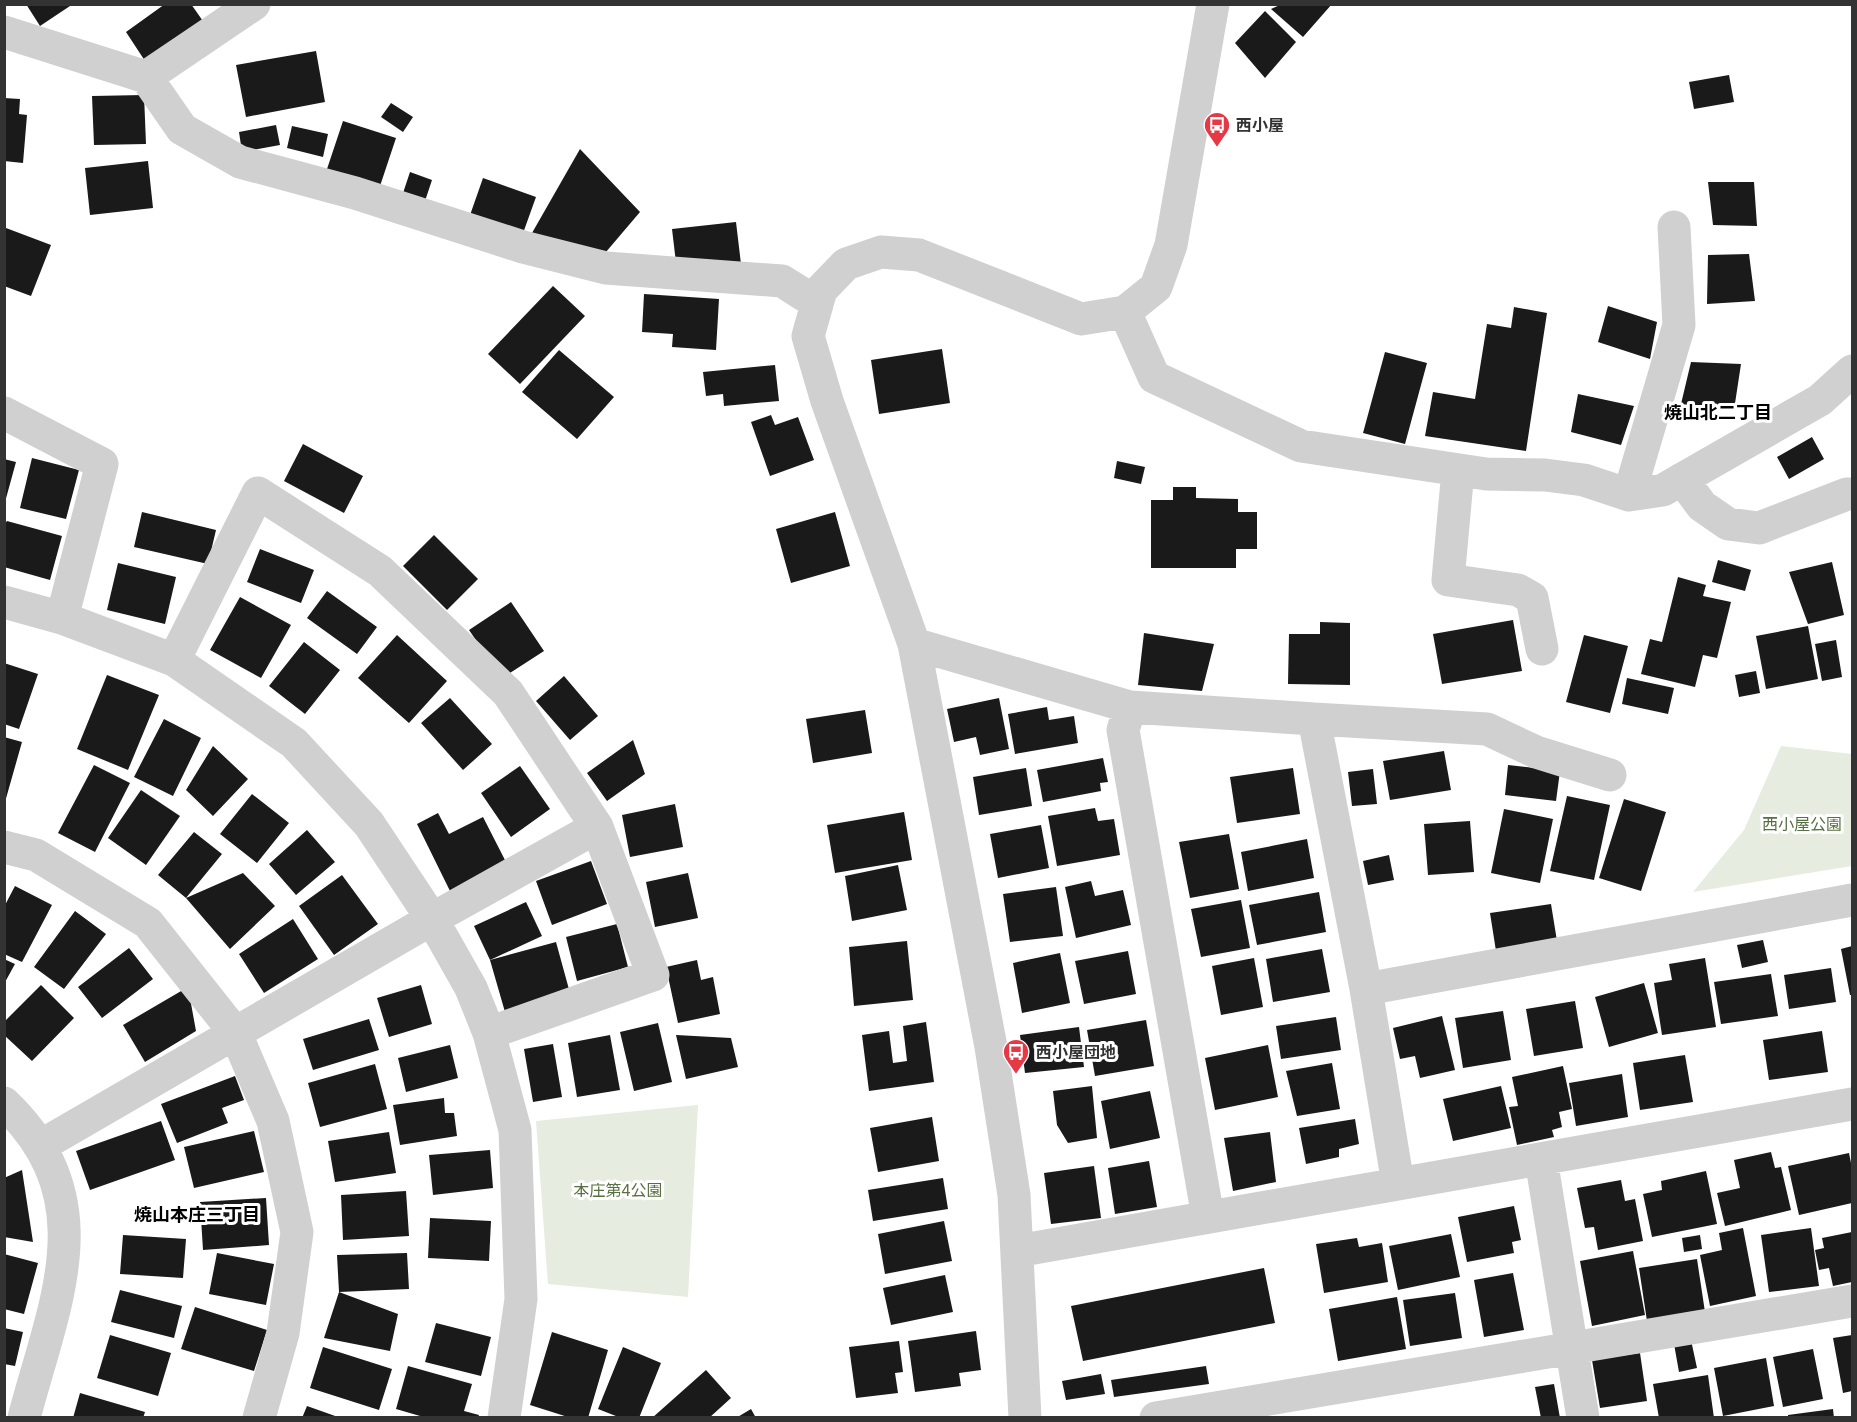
<svg xmlns="http://www.w3.org/2000/svg" width="1857" height="1422" font-family="Helvetica,'Noto Sans JP',sans-serif">
	<style>
		.green { fill: #e6ecdf }
		.building { fill: #1a1a1a }
		.lines { fill: none; stroke-linecap: round; stroke-linejoin: round }
		.minor { stroke: #d0d0d0; stroke-width: 33 }
		.labels { text-anchor: middle; dominant-baseline: central; stroke-width: 6; stroke-linejoin: round; paint-order: stroke }
		.poi-label { font-size: 16px; font-weight: bold; fill: #333; stroke: #fff; text-anchor: start }
		.park-label { font-size: 16px; fill: #56703f; stroke: #fff }
		.neighbourhood-label { font-size: 18px; font-weight: bold; fill: #000; stroke: #fff }
	</style>
	<rect width="100%" height="100%" fill="#fff"/>
	<path class="green" d="M1781,746L1852,754V866L1693,892L1744,830Z
		M698,1105L688,1297L548,1284L536,1121Z"/>
	<path class="building" d="M26,4H73L40,26Z
		M165,4H191L205,24L147,64L126,32Z
		M1282,4H1332L1303,37L1271,9Z
		M1265,11L1296,42L1265,78L1235,43Z
		M316,51L325,102L246,117L236,65Z
		M1729,75L1734,102L1694,109L1689,82Z
		M144,95L146,144L94,145L92,96Z
		M4,98L20,99L19,114L27,115L23,163L4,161Z
		M391,103L413,117L403,132L381,117Z
		M343,121L396,138L380,186L327,169Z
		M276,125L280,145L242,152L239,132Z
		M292,126L328,134L323,157L287,148Z
		M580,149L640,212L600,259L528,240Z
		M148,161L153,208L90,215L85,168Z
		M410,172L432,180L425,201L403,193Z
		M483,178L536,197L522,236L469,218Z
		M1708,182H1754L1757,226L1713,225Z
		M736,222L741,264L677,271L672,229Z
		M6,228L51,245L31,296L4,286Z
		M1749,254L1755,301L1707,304L1708,255Z
		M553,286L585,316L520,384L488,354Z
		M644,294L719,299L716,350L672,347L673,334L642,332Z
		M1608,306L1657,322L1650,359L1598,342Z
		M1514,307L1547,313L1526,451L1425,436L1433,392L1475,399L1487,324L1511,328Z
		M942,349L950,403L879,414L871,360Z
		M559,350L614,397L577,439L522,392Z
		M1385,352L1427,363L1405,444L1363,433Z
		M1691,362L1741,364L1734,410L1681,404Z
		M775,365L779,401L724,406L723,394L706,396L703,372Z
		M1578,394L1634,406L1621,445L1571,432Z
		M771,415L775,425L798,417L814,460L770,476L751,422Z
		M1812,437L1824,459L1789,479L1777,457Z
		M303,444L363,476L344,513L284,481Z
		M32,458L79,470L66,519L20,508Z
		M4,459L16,462L5,502H4Z
		M1117,461L1145,467L1141,484L1114,478Z
		M1173,487H1196V498L1238,499V512H1257V549H1236V568H1151V500H1173Z
		M142,512L216,530L208,564L134,547Z
		M835,512L850,566L791,583L776,529Z
		M7,521L62,536L50,580L4,567V525Z
		M434,535L478,579L447,610L403,566Z
		M260,549L314,570L301,603L247,582Z
		M1718,560L1751,570L1745,591L1712,582Z
		M1832,562L1844,615L1808,624L1789,572Z
		M118,563L176,577L165,624L107,610Z
		M1678,577L1706,585L1703,596L1731,602L1717,658L1703,655L1695,687L1641,674L1650,639L1662,642Z
		M327,591L377,627L357,654L307,618Z
		M240,597L291,625L261,678L210,650Z
		M511,602L544,651L502,678L469,630Z
		M1513,620L1522,671L1442,684L1433,634Z
		M1320,622L1350,623V685L1288,684L1289,634H1320Z
		M1808,626L1818,679L1766,689L1756,636Z
		M1144,633L1214,644L1202,691L1138,685Z
		M397,635L447,681L409,723L358,678Z
		M1584,635L1628,646L1610,713L1566,702Z
		M1836,640L1842,677L1822,681L1815,644Z
		M304,642L340,670L305,714L269,686Z
		M4,663L38,674L19,729L4,724Z
		M1756,671L1760,693L1739,697L1735,675Z
		M107,675L159,695L128,770L77,749Z
		M564,676L598,716L570,740L536,701Z
		M1627,678L1674,688L1668,714L1622,704Z
		M450,698L492,744L463,770L421,723Z
		M999,698L1009,749L980,755L976,737L954,742L947,709Z
		M1047,707L1049,720L1074,716L1078,743L1015,754L1008,714Z
		M865,710L872,753L813,763L806,719Z
		M164,719L201,738L173,796L134,777Z
		M4,737L22,742L5,802H4Z
		M633,740L645,774L607,801L587,773Z
		M213,746L248,779L213,816L186,790Z
		M1444,751L1451,790L1390,800L1383,761Z
		M1103,758L1108,782L1100,783L1101,791L1043,802L1037,770Z
		M94,765L130,783L95,852L58,833Z
		M1508,765L1560,771L1556,801L1505,795Z
		M520,766L550,809L511,837L481,793Z
		M1026,768L1032,806L979,815L973,777Z
		M1293,768L1300,814L1237,823L1230,777Z
		M1373,769L1377,804L1352,806L1348,772Z
		M141,790L180,816L146,865L108,838Z
		M252,794L289,823L257,863L220,834Z
		M1567,796L1610,805L1594,880L1550,871Z
		M1624,799L1666,812L1641,891L1599,878Z
		M675,804L683,847L630,857L622,815Z
		M1095,808L1098,821L1114,819L1120,855L1057,866L1048,816Z
		M1504,809L1553,819L1540,883L1491,873Z
		M904,812L912,860L835,873L827,825Z
		M438,813L449,834L483,817L506,862L450,891L417,824Z
		M1470,821L1474,872L1428,875L1424,824Z
		M1041,825L1049,868L998,878L990,834Z
		M307,830L335,862L296,895L269,864Z
		M194,832L222,854L186,898L158,875Z
		M1229,834L1239,889L1190,898L1179,842Z
		M1307,839L1314,878L1248,891L1241,852Z
		M1389,855L1394,880L1368,885L1363,861Z
		M591,861L607,904L552,925L536,881Z
		M898,865L907,910L852,921L845,876Z
		M243,873L275,906L230,949L186,898Z
		M688,873L698,918L655,927L646,882Z
		M342,875L378,924L334,955L299,906Z
		M1091,881L1095,896L1123,890L1131,925L1076,938L1065,887Z
		M15,886L52,905L22,962L4,954V907Z
		M1056,887L1063,936L1010,942L1003,894Z
		M1319,892L1326,932L1257,945L1249,905Z
		M1241,900L1250,948L1201,957L1191,909Z
		M526,902L542,936L490,960L474,926Z
		M1551,904L1557,941L1496,951L1490,913Z
		M75,911L106,934L64,989L34,967Z
		M293,919L318,959L264,993L239,954Z
		M617,924L628,967L577,981L566,937Z
		M1763,940L1768,962L1742,968L1737,945Z
		M907,941L913,1000L854,1006L849,947Z
		M556,942L570,993L505,1012L490,960Z
		M1852,946V995H1850L1841,949Z
		M129,948L153,979L102,1018L78,987Z
		M1322,949L1330,992L1273,1002L1266,959Z
		M1128,951L1136,994L1084,1004L1075,961Z
		M1060,953L1070,1003L1022,1013L1013,963Z
		M1254,958L1263,1007L1221,1015L1212,966Z
		M1705,958L1716,1027L1662,1035L1654,983L1672,980L1669,964Z
		M4,959L15,964L4,984Z
		M697,960L701,980L713,977L720,1014L678,1023L666,967Z
		M1831,968L1836,1002L1789,1009L1784,975Z
		M1771,974L1778,1016L1721,1024L1714,982Z
		M1644,983L1658,1033L1609,1047L1595,997Z
		M41,985L74,1018L32,1061L4,1035V1022Z
		M421,985L432,1024L389,1037L377,998Z
		M188,987L196,1031L145,1062L123,1025Z
		M1575,1001L1583,1048L1534,1056L1526,1009Z
		M1503,1011L1511,1060L1463,1068L1455,1018Z
		M1442,1016L1455,1070L1420,1078L1415,1056L1400,1059L1393,1028Z
		M1336,1017L1341,1050L1281,1059L1276,1026Z
		M369,1019L379,1050L313,1070L303,1039Z
		M1146,1020L1154,1066L1095,1076L1087,1030Z
		M926,1022L934,1082L869,1091L862,1035L889,1031L893,1063L907,1061L903,1026Z
		M658,1023L672,1082L634,1091L620,1032Z
		M1079,1027L1084,1067L1025,1073L1020,1035Z
		M1822,1031L1828,1072L1769,1080L1763,1040Z
		M610,1035L620,1090L577,1097L568,1043Z
		M676,1035L731,1038L738,1067L686,1079Z
		M553,1044L562,1097L533,1102L524,1049Z
		M450,1045L458,1078L406,1092L398,1058Z
		M1268,1045L1278,1097L1215,1110L1205,1058Z
		M1685,1055L1693,1102L1640,1110L1633,1063Z
		M1332,1063L1340,1109L1297,1116L1286,1071Z
		M375,1064L387,1109L320,1127L308,1083Z
		M1563,1066L1572,1109L1559,1112L1562,1127L1552,1130L1554,1137L1517,1145L1509,1107L1518,1106L1512,1077Z
		M1622,1074L1628,1117L1576,1126L1569,1083Z
		M235,1076L244,1100L222,1108L228,1123L177,1143L161,1104Z
		M1092,1086L1097,1138L1068,1143L1057,1125L1053,1091Z
		M1501,1086L1511,1128L1453,1141L1443,1099Z
		M1150,1091L1160,1138L1110,1149L1101,1101Z
		M444,1098L445,1113H454L457,1136L400,1145L393,1105Z
		M932,1117L939,1161L878,1172L870,1128Z
		M1355,1119L1359,1144L1339,1149V1157L1306,1164L1299,1128Z
		M161,1121L175,1160L90,1190L76,1151Z
		M254,1131L264,1172L194,1188L184,1147Z
		M389,1132L396,1173L335,1182L328,1141Z
		M1270,1132L1276,1182L1233,1191L1224,1138Z
		M490,1150L493,1188L433,1195L429,1155Z
		M1771,1152L1775,1168L1781,1167L1791,1210L1725,1226L1717,1193L1740,1188L1734,1160Z
		M1849,1153L1852,1168V1203L1799,1215L1788,1166Z
		M1149,1161L1157,1207L1115,1214L1108,1168Z
		M1094,1166L1101,1218L1051,1224L1044,1173Z
		M22,1170L33,1242L4,1237V1178Z
		M1706,1171L1717,1224L1652,1237L1643,1194L1662,1190L1661,1181Z
		M943,1178L948,1209L873,1221L868,1190Z
		M1621,1180L1625,1201L1635,1199L1643,1241L1598,1250L1594,1227L1585,1228L1577,1188Z
		M406,1191L409,1236L343,1240L341,1195Z
		M266,1198L269,1245L203,1250L200,1202Z
		M1514,1206L1521,1240L1512,1242L1514,1253L1467,1262L1458,1217Z
		M430,1218L491,1221L489,1261L428,1258Z
		M944,1221L952,1261L885,1274L878,1234Z
		M1743,1228L1756,1296L1710,1306L1700,1255L1722,1250L1719,1233Z
		M1811,1228L1819,1286L1769,1292L1761,1235Z
		M1852,1232V1282L1833,1286L1829,1268L1819,1270L1815,1250L1824,1248L1822,1238Z
		M1451,1234L1460,1277L1398,1290L1389,1246Z
		M123,1235L186,1239L183,1278L120,1274Z
		M1700,1235L1702,1249L1684,1252L1682,1238Z
		M1357,1238L1359,1247L1382,1243L1388,1282L1324,1293L1316,1244Z
		M1633,1251L1645,1315L1592,1326L1580,1261Z
		M217,1253L274,1264L266,1305L209,1294Z
		M407,1253L409,1289L339,1292L337,1255Z
		M4,1254L38,1263L24,1314L4,1309Z
		M1697,1259L1705,1312L1647,1321L1639,1268Z
		M1264,1268L1275,1323L1083,1361L1071,1306Z
		M1513,1273L1524,1330L1484,1337L1474,1280Z
		M945,1275L953,1312L891,1325L883,1288Z
		M120,1290L182,1306L174,1338L111,1322Z
		M339,1292L398,1314L390,1351L324,1338Z
		M1455,1293L1462,1338L1410,1346L1403,1300Z
		M1397,1297L1406,1349L1338,1361L1329,1309Z
		M195,1307L267,1330L254,1371L181,1349Z
		M436,1323L491,1337L481,1376L425,1362Z
		M4,1328L23,1332L15,1366L4,1364Z
		M976,1331L981,1370L959,1373L961,1386L915,1392L908,1341Z
		M552,1332L608,1350L588,1418H571L530,1405Z
		M110,1335L171,1353L158,1396L97,1378Z
		M1852,1335V1391L1843,1393L1833,1338Z
		M1691,1340L1697,1368L1679,1372L1674,1344Z
		M899,1341L903,1372L895,1373L898,1393L856,1398L849,1347Z
		M323,1347L392,1369L379,1410L310,1388Z
		M623,1347L661,1363L639,1418H621L598,1409Z
		M1813,1349L1823,1399L1783,1407L1773,1357Z
		M1640,1353L1647,1401L1600,1408L1592,1360Z
		M1766,1358L1774,1406L1723,1416L1714,1368Z
		M408,1366L472,1384L464,1411L479,1415L478,1418H427L396,1409Z
		M1206,1366L1209,1384L1114,1397L1111,1380Z
		M706,1370L731,1398L709,1418H652Z
		M1101,1374L1105,1394L1066,1400L1062,1381Z
		M1708,1375L1714,1418H1659L1653,1384Z
		M1554,1384L1560,1418H1541L1535,1387Z
		M80,1393L145,1412L143,1418H73Z
		M307,1406L338,1417V1418H302Z
		M751,1409L756,1418H736Z
		M1833,1409L1834,1418H1788V1415Z"/>
	<g class="lines">
		<path class="minor" d="M4,32L146,77L182,129L240,162L355,193L523,247L606,268L782,281L817,303
			M146,77L254,4
			M1125,312L1154,377L1301,446L1486,474L1545,475L1584,480L1629,495L1663,490L1820,400L1852,371
			M4,413L102,464L62,618
			M1458,470L1448,580L1518,590L1532,598L1542,649
			M1682,479L1702,506L1728,524L1759,528L1847,494H1852
			M1629,495L1679,325L1674,227
			M4,602L62,618L174,660L294,743L369,824L432,919L471,988L489,1033L515,1130L521,1299L504,1418
			M914,644L1130,707L1314,719L1366,989L1398,1184
			M174,660L258,493L380,571L508,693L597,827L653,975L489,1033
			M1130,707L1123,730L1208,1217
			M1314,719L1487,729L1536,752L1610,775
			M4,847L36,855L148,923L236,1034L273,1121L297,1232L283,1333L259,1418
			M1366,989L1852,900
			M4,1103C106,1199 54,1303 24,1418
			M42,1145L432,919L597,827
			M1541,1159L1583,1418
			M1017,1251L1852,1104
			M1025,1418L1014,1195L991,1047L914,644L827,401L808,336L821,290L846,264L881,252L919,255L1081,319L1125,312L1156,287L1171,245L1213,4
			M1156,1418L1852,1301"/>
	</g>
	<defs>
		<g id="bus-pin" transform="scale(1.35)"><path d="M0 17L-7.5 6A9.5 9.5 0 1 1 7.5 6Z" fill="#e63946" stroke="#fff"/><path d="M-5-6H5V4H4V6H2V4H-2V6H-4V4H-5ZM-3.5-4V0h7V-4ZM-3.5 1.2v1.5H-2V1.2ZM2 1.2v1.5H3.5V1.2Z" fill="#fff"/></g>
	</defs>
	<g fill-rule="evenodd">
		<use href="#bus-pin" x="1217" y="125"/>
		<use href="#bus-pin" x="1016" y="1052"/>
	</g>
	<g class="labels">
		<g class="poi-label">
			<text x="1236" y="125">西小屋</text>
			<text x="1036" y="1052">西小屋団地</text>
		</g>
		<g class="park-label">
			<text x="1802" y="824">西小屋公園</text>
			<text x="618" y="1190">本庄第4公園</text>
		</g>
		<g class="neighbourhood-label">
			<text x="1718" y="413">焼山北二丁目</text>
			<text x="197" y="1215">焼山本庄三丁目</text>
		</g>
	</g>
	<rect width="1857" height="1422" fill="none" stroke="#333333" stroke-width="12"/>
</svg>
